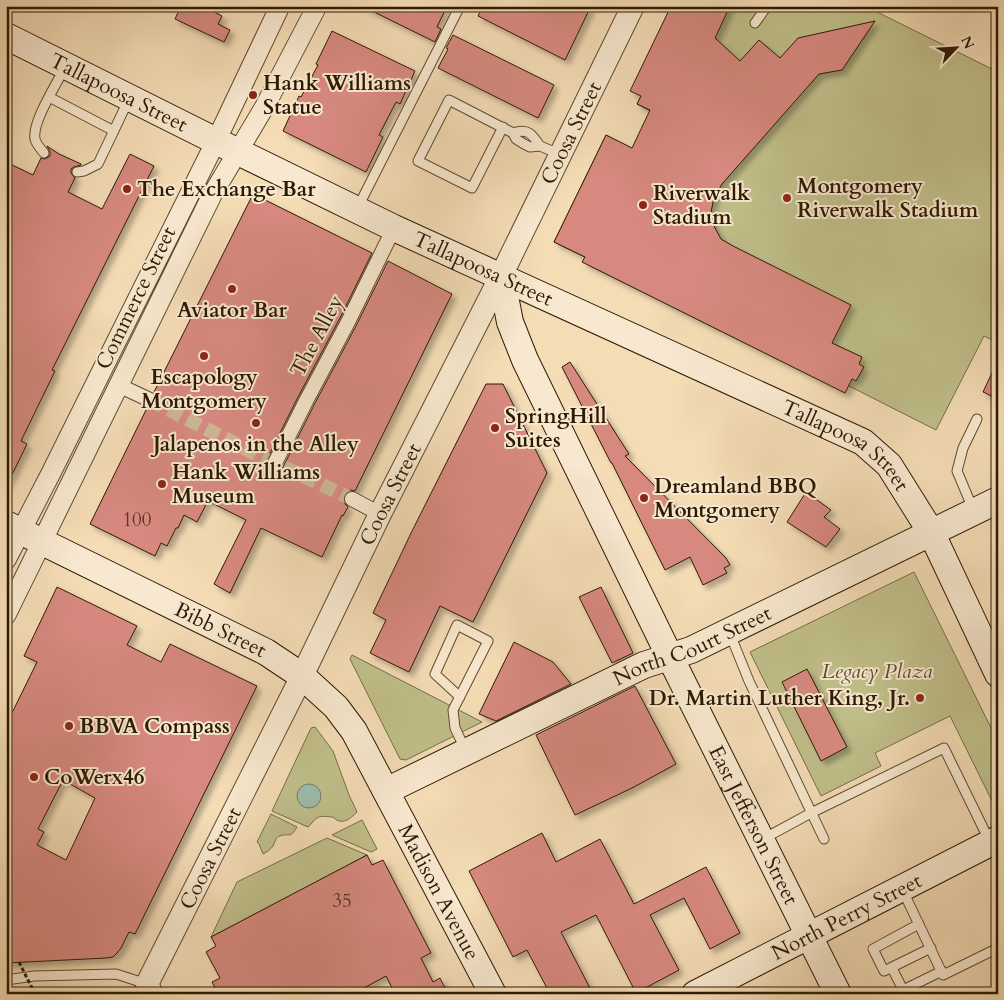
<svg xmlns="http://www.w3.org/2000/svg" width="1004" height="1000" font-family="Cardo,serif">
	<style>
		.green { fill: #c0bf8a; stroke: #766c46 }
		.water { fill: #9cbbae; stroke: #707b6a }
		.building { fill: #d7897f; stroke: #2d1a03; fill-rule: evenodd; filter: url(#shadow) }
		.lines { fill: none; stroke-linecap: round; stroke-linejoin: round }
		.pedestrian-tunnel { stroke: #ccb591; stroke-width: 14; stroke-dasharray: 14 7; stroke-linecap: butt }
		.service-casing { stroke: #5f4a30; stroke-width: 11 }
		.pedestrian-casing { stroke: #5f4a30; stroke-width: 16 }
		.minor-casing { stroke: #5f4a30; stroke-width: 21 }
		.tertiary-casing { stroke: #5f4a30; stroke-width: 24 }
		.secondary-casing { stroke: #2d1a03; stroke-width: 28 }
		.service { stroke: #f8e8cf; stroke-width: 9 }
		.pedestrian { stroke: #f8e8cf; stroke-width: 14 }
		.minor { stroke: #f8e8cf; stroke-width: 19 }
		.tertiary { stroke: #f8e8cf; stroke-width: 22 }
		.secondary { stroke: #f8e8cf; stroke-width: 26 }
		.path-bridge { stroke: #2d1a03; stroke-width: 3; stroke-dasharray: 4 2.5; stroke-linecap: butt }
		.poi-dot { fill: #8f2418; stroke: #f8e8cf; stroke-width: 2 }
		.labels { text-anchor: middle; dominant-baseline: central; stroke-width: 4; stroke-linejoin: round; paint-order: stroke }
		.number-label { font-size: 19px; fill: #583622 }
		.poi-label { font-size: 21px; font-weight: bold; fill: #2d1a03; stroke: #f8e8cf; text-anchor: start }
		.street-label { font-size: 21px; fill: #2d1a03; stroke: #f8e8cf }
		.park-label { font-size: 21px; font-style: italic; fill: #594c2c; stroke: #f8e8cf }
	</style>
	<defs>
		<filter id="shadow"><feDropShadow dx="4.5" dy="4.5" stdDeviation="2.5" flood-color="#0004"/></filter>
	</defs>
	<rect width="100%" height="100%" fill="#f4dcb5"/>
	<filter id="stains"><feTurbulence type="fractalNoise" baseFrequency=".004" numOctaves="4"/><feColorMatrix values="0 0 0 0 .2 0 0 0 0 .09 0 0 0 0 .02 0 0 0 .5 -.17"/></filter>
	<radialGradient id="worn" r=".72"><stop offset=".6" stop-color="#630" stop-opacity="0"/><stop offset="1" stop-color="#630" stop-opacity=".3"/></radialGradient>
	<path class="green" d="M671,6H865L998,72V343L984,336L936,430L849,386L554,242L606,135L637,151L650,111L637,104L641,96Z
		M914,572L998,742V801L993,803L950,716L875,753L881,766L821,796L750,652Z
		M352,655L482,722L406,760L400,759L350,659Z
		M315,727L333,751L349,795L357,812C350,819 342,826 333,817C328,817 321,815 317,818C313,820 312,824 308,827L272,811L311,728Z
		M271,814L297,827C289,840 290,832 280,836C276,837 275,842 273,846C271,849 267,852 263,854L259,844L257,842Z
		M362,820L377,849L371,852L332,835Z
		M327,838L367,855L211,937L237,882Z"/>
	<path class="water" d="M297 796a12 12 0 1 1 24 0a12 12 0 1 1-24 0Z"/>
	<path class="building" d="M181,6H203L222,16L218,24L230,30L224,42L175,19Z
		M362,6H447L437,27L441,29L435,42Z
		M483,6H591L565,60L478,16Z
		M671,6H730L715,38L740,61L759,40L780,58L798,38L875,21L842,70L819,74L722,184L714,198L711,212L714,226L721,239L733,246L851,305L832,343L862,357L859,364L864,367L856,381L852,379L845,393L582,262L585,257L554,242L606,135L632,148L650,110L637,104L641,96L630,91Z
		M332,31L415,71L400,104L396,102L379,135L383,137L366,172L283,131L299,96L301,97L318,65L316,64Z
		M453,35L554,85L538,118L438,68L448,49L446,48Z
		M47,146L59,154L81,164V165L74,167L71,169V173L75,178L68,192L102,209L130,154L154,166L52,370L55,371L21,441L27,444L6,487V162L33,175L41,158L45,159L50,156V152Z
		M253,194L372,253L340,318L298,397L267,459L266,463L267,467L272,471L275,472L279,471L283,467L314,405L356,326L388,261L452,294L355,491L351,490L348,491L344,495L343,499L344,503L348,507L343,516L342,515L322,557L261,528L230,593L214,584L246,520L208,501L197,522L184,515L178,528H176L167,546L161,543L155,556L90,524L147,408L151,409L155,407L158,404L159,399L154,392Z
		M998,360V399L983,392Z
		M570,362L629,454L625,456L726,558L730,565L724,568L727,573L703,585L690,557L665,570L612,463H611L562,367Z
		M486,384H503L547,473L473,622L440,606L409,672L370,653L386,620L373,613L412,531Z
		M806,492L831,510L824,517L840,529L826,547L787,522Z
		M57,587L137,626L127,645L161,662L170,644L257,686L135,934L129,932L121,948L117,953L113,957L106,958L6,963V732L12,720L9,719L37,662L24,656ZM63,780L95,798L66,860L37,845L44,832L38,829Z
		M601,587L633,653L612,663L579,597Z
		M514,642L553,662L571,684L496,721L479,714Z
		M807,669L847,747L821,761L782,682Z
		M635,686L676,764L632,788L575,815L536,735Z
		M542,833L556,862L600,839L634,904L706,867L740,933L710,949L684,898L650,915L679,970L636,993L596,915L561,932L593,994H550L527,950L513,957L469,871Z
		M367,855L372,865L383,860L431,953L421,958L433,982L440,978L448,994H395L386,976L353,994H218L212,982L220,978L206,952L216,946L211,937Z"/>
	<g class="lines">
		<path class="pedestrian-tunnel" d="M150,400L267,460
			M284,467L352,499"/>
		<g class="service-casing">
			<path id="service" d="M755,23L767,6
				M49,97L114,131
				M503,127L472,188L418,161L449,100L513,133L516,139L524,144L530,147L540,146L559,154
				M513,133C528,128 532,134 540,146
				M44,153C41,149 36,144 35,139C32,122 56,85 64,69
				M77,172L84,171L98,164L128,101
				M358,207L460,6
				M973,509L957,471L963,448L977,419
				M730,634L749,681L824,839
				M460,697L435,674L457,625L488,641L453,710L455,728L465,749
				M763,839L811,813L944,748L989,840
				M903,891L943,975L998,948
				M919,924L873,949L884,971L931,948
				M892,968L903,990L942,971
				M6,980L34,976L116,974L147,984"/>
		</g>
		<g class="pedestrian-casing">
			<path id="pedestrian" d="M118,385L150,400
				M275,463L306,401L348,322L394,228
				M352,499L380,514"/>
		</g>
		<g class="minor-casing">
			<path id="minor" d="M6,560L51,473L216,141L280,6
				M6,615L212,195L265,106L317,6"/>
		</g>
		<g class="tertiary-casing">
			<g id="tertiary">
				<path id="s1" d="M152,994L147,984L302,676L380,514L501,276L633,6"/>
			</g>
		</g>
		<g class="secondary-casing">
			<g id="secondary">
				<path id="s2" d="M6,36L216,141L394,228L863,442L889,465L931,532L998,674"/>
				<path id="s3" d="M501,276L510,322L525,360L670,657L838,994"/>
				<path id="s4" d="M6,524L266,652L302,676L336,707L354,731L493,994"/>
				<path id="s5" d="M386,791L644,665L691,650L998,500"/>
				<path id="s6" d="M695,994L998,839"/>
			</g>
		</g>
		<use href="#service" class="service"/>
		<use href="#pedestrian" class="pedestrian"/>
		<use href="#minor" class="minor"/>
		<use href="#tertiary" class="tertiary"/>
		<use href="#secondary" class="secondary"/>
		<path class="path-bridge" d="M19,962L35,994"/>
	</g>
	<g class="poi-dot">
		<circle cx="253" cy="95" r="5"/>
		<circle cx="127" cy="189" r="5"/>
		<circle cx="787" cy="198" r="5"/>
		<circle cx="643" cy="205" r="5"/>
		<circle cx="232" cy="289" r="5"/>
		<circle cx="204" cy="356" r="5"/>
		<circle cx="256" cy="423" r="5"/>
		<circle cx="495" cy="428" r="5"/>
		<circle cx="162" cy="484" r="5"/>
		<circle cx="644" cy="498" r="5"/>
		<circle cx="920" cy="698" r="5"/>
		<circle cx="69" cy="726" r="5"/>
		<circle cx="34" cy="777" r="5"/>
	</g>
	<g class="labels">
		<g class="number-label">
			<text x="137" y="520">100</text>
			<text x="342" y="901">35</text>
		</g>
		<g class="poi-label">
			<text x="263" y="83">Hank Williams<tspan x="263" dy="24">Statue</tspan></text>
			<text x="797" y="186">Montgomery<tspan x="797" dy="24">Riverwalk Stadium</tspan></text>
			<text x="137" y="189">The Exchange Bar</text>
			<text x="653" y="193">Riverwalk<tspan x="653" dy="24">Stadium</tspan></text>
			<text x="232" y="310" text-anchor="middle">Aviator Bar</text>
			<text x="204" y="377" text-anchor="middle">Escapology<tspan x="204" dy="24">Montgomery</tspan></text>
			<text x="505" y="416">SpringHill<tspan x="505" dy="24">Suites</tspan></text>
			<text x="256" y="444" text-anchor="middle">Jalapenos in the Alley</text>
			<text x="172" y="472">Hank Williams<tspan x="172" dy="24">Museum</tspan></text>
			<text x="654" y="486">Dreamland BBQ<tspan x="654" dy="24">Montgomery</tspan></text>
			<text x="910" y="698" text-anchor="end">Dr. Martin Luther King, Jr.</text>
			<text x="79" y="726">BBVA Compass</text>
			<text x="44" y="777">CoWerx46</text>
		</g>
		<g class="street-label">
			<text stroke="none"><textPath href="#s2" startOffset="126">Tallapoosa Street</textPath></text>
			<text stroke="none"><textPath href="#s1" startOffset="962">Coosa Street</textPath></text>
			<text stroke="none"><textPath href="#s2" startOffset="531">Tallapoosa Street</textPath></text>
			<text transform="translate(136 298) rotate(-64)">Commerce Street</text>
			<text transform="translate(317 336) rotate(-62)">The Alley</text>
			<text stroke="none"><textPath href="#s2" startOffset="936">Tallapoosa Street</textPath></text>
			<text stroke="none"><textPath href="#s1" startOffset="558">Coosa Street</textPath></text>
			<text stroke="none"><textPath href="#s4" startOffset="239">Bibb Street</textPath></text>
			<text stroke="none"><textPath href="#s5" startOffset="339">North Court Street</textPath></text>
			<text stroke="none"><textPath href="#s3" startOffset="606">East Jefferson Street</textPath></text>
			<text stroke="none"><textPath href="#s1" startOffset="152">Coosa Street</textPath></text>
			<text stroke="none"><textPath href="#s4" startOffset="591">Madison Avenue</textPath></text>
			<text stroke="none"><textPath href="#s6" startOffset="170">North Perry Street</textPath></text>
		</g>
		<g class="park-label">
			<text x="877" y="671">Legacy Plaza</text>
		</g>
	</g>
	<rect width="1004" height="1000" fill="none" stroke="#f4dcb5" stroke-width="25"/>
	<rect x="8" y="8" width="989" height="985" fill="none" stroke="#2d1a03" stroke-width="2.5"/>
	<rect x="12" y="12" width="979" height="975" fill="none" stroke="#2d1a03"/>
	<g transform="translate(956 48) rotate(65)" stroke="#f8e8cf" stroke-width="4" paint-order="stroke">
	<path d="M0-4L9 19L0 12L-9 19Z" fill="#2d1a03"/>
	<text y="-8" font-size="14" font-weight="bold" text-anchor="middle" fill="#2d1a03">N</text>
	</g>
	<rect width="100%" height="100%" filter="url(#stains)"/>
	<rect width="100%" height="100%" fill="url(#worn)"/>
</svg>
